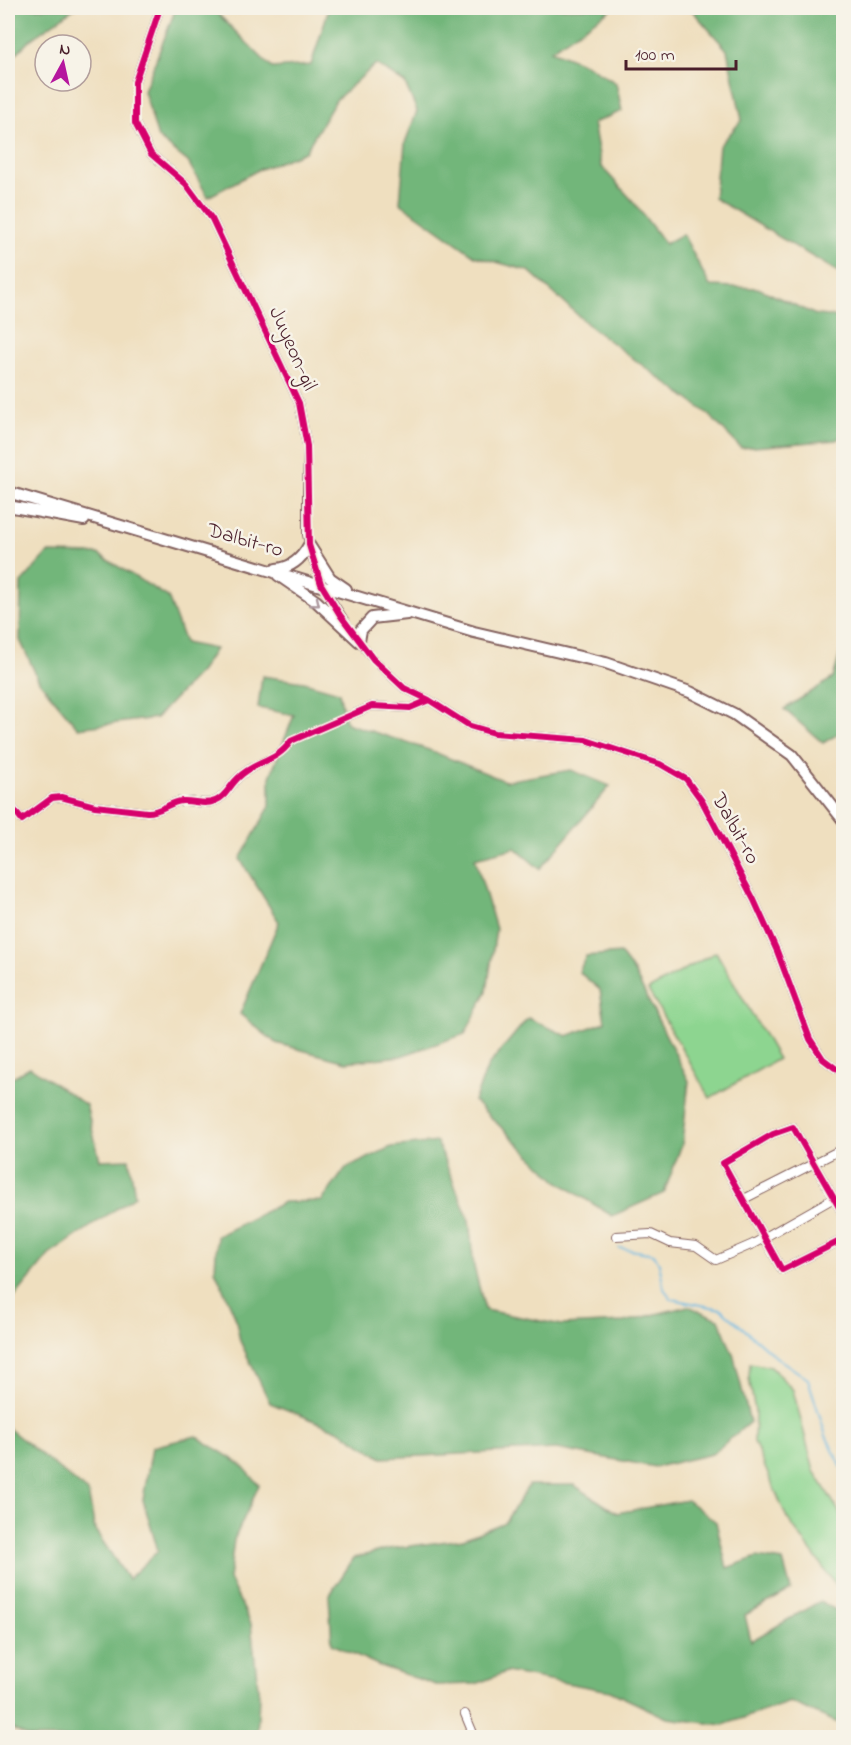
<svg xmlns="http://www.w3.org/2000/svg" width="851" height="1745" font-family="'Indie Flower',sans-serif">
	<style>
		.green { fill: #8dd590; stroke: #6c7a5e; stroke-width: 1.5 }
		.forest { fill: #72b67a; stroke: #5e6a52; stroke-width: 1.5 }
		.lines { fill: none; stroke-linecap: round; stroke-linejoin: round }
		.stream { stroke: #64b6e0; stroke-width: 2 }
		.street-casing { stroke: #84625f; stroke-width: 10 }
		.secondary-casing { stroke: #84625f; stroke-width: 14 }
		.street { stroke: #fff; stroke-width: 8 }
		.secondary { stroke: #fff; stroke-width: 10 }
		.cycleway-casing { stroke: #f7f3e8; stroke-width: 10 }
		.cycleway { stroke: #d6006c; stroke-width: 6 }
		.oneway { stroke: #ae9aa0 }
		.labels { text-anchor: middle; dominant-baseline: central; stroke-width: 5; stroke-linejoin: round; paint-order: stroke }
		.street-label { font-size: 21px; fill: #4a1f2b; stroke: #f7f3e8 }
	</style>
	<rect width="100%" height="100%" fill="#f7f3e8"/>
	<filter id="ink" filterUnits="userSpaceOnUse"><feTurbulence type="fractalNoise" baseFrequency=".0167" numOctaves="2"/><feDisplacementMap in="SourceGraphic" scale="12" xChannelSelector="R" yChannelSelector="G"/><feConvolveMatrix kernelMatrix="1 2 1 2 8 2 1 2 1" color-interpolation-filters="sRGB"/></filter>
	<filter id="wash" filterUnits="userSpaceOnUse"><feTurbulence type="fractalNoise" baseFrequency=".008" numOctaves="4" result="noise"/><feDisplacementMap in="SourceGraphic" scale="24" xChannelSelector="R" yChannelSelector="G"/><feGaussianBlur stdDeviation="1.35" result="paint"/><feColorMatrix in="noise" values="0 0 0 0 0 0 0 0 0 0 0 0 0 0 0 0 0 1.4 0 .05"/><feComposite in="paint" operator="in"/></filter>
	<g filter="url(#wash)">
		<rect width="100%" height="100%" fill="#efdfbf"/>
		<path class="green" d="M716,952L778,1059L710,1098L648,990Z
			M750,1363L771,1367L793,1390L814,1471L843,1518V1595L787,1518L754,1442L755,1411L749,1378Z"/>
		<path class="forest" d="M8,8H75L30,40L8,62Z
			M176,8H212L272,68L311,65L329,8H613L551,50L587,65L616,83L622,111L593,123L601,166L632,200L665,244L683,234L710,286L758,288L816,315L843,317V436L836,440L741,448L707,413L592,328L529,271L475,256L400,203L405,143L417,111L405,83L376,64L336,100L305,152L258,170L208,197L188,162L158,138L144,91Z
			M690,8H843V275L714,198L719,146L742,120L727,50Z
			M48,553L98,554L168,597L185,643L215,649L201,671L156,718L78,728L39,681L20,640L21,583Z
			M843,644V731L823,743L784,709L833,678Z
			M262,676L304,682L339,692L346,723L429,750L505,781L571,770L610,786L540,869L515,848L475,858L496,929L487,991L465,1034L401,1056L346,1062L276,1043L240,1014L279,922L240,859L270,806V777L294,715L258,708Z
			M620,953L634,972L689,1081L682,1144L664,1193L612,1216L557,1181L474,1101L488,1066L528,1018L567,1036L605,1022L600,990L579,972L586,956Z
			M30,1067L86,1105L100,1160L129,1159L135,1196L49,1255L9,1304L8,1310V1080Z
			M437,1142L469,1220L474,1267L485,1310L562,1325L624,1322L688,1306L719,1319L734,1357L750,1422L712,1454L656,1467L556,1449L382,1458L340,1431L270,1403L240,1341L235,1316L215,1270L217,1236L284,1202L322,1201L345,1169L391,1147Z
			M8,1428L88,1492L95,1530L128,1579L158,1551L143,1500L152,1447L196,1436L242,1465L259,1485L234,1540L229,1579L251,1624L259,1696L257,1737L30,1738L8,1727Z
			M529,1485H574L617,1513L687,1500L716,1522L727,1568L757,1557L783,1561L791,1590L745,1615L751,1641L820,1601L843,1614V1725L790,1702L723,1725L667,1718L610,1691L506,1672L476,1684L436,1685L380,1666L332,1644L329,1596L354,1558L388,1549L463,1539L505,1522Z"/>
		<g class="lines">
			<path class="stream" d="M619,1248L654,1254L659,1263L664,1289L672,1299L721,1309L776,1357L808,1379L826,1436L844,1472"/>
		</g>
	</g>
	<g filter="url(#ink)">
		<g class="lines">
			<g class="street-casing">
				<path id="street" d="M160,8L135,82V123L151,154L186,184L212,219L299,403L307,446V535L311,553L321,584L348,626
					M357,638L373,659L404,688L429,700L470,726L494,733L586,740L660,764L686,779L702,801L754,900L777,951L810,1039L823,1059L835,1068L844,1071
					M8,802L22,820L52,798L61,797L95,806L147,812C160,813 169,802 182,801C194,800 203,806 215,801C226,797 230,785 238,778C254,761 276,763 291,741L372,706L410,708L429,700
					M744,1199L844,1148
					M844,1216L793,1127L773,1134L723,1163L782,1270L844,1239
					M616,1236L651,1234L670,1243L696,1246L716,1260L753,1244L834,1198
					M465,1714L475,1738"/>
			</g>
			<g class="secondary-casing">
				<path id="secondary" d="M8,492L474,632L606,663L690,692L734,714L792,755L844,821
					M8,506L84,520
					M276,569C292,568 302,558 309,545L330,578L346,589
					M278,575L316,601L359,641
					M359,641L361,630L372,618L407,614"/>
			</g>
			<use href="#street" class="street"/>
			<use href="#secondary" class="secondary"/>
			<g class="cycleway-casing">
				<path id="cycleway" d="M160,8L135,82V123L151,154L186,184L212,219L299,403L307,446L309,545L321,584L340,615L373,659L404,688L429,700L470,726L494,733L586,740L660,764L686,779L702,801L754,900L777,951L810,1039L823,1059L835,1068L844,1071
					M8,802L22,820L52,798L61,797L95,806L147,812C160,813 169,802 182,801C194,800 203,806 215,801C226,797 230,785 238,778C254,761 276,763 291,741L372,706L410,708L429,700
					M844,1216L793,1127L773,1134L723,1163L782,1270L844,1239"/>
			</g>
			<use href="#cycleway" class="cycleway"/>
		</g>
		<defs><path id="oneway-chevron" d="M-2-3.5L2.5 0L-2 3.5" fill="none" stroke-width="1.6" stroke-linecap="round" stroke-linejoin="round" transform="scale(1.5)"/></defs>
		<use class="oneway" href="#oneway-chevron" transform="translate(316 603) rotate(39)"/>
	</g>
	<g class="labels">
		<g class="street-label">
			<text transform="translate(292 349) rotate(66)">Juyeon-gil</text>
			<text transform="translate(245 541) rotate(16)">Dalbit-ro</text>
			<text transform="translate(735 829) rotate(61)">Dalbit-ro</text>
		</g>
	</g>
	<rect width="851" height="1745" fill="none" stroke="#f7f3e8" stroke-width="30"/>
	<g transform="translate(63 63) rotate(8)"><circle r="28" fill="#f7f3e8" stroke="#b29e9c" stroke-width="1.5"/>
	<path d="M0-4.5L10 22L0 15L-10 22Z" fill="#b5179e"/>
	<text y="-9" font-size="16" font-weight="bold" text-anchor="middle" fill="#4a1f2b">N</text>
	</g>
	<path d="M626 60v9h110v-9" fill="none" stroke="#4a1f2b" stroke-width="3"/>
	<text x="635" y="60" font-size="18" fill="#4a1f2b" stroke="#f7f3e8" stroke-width="4.5" paint-order="stroke">100 m</text>
</svg>
